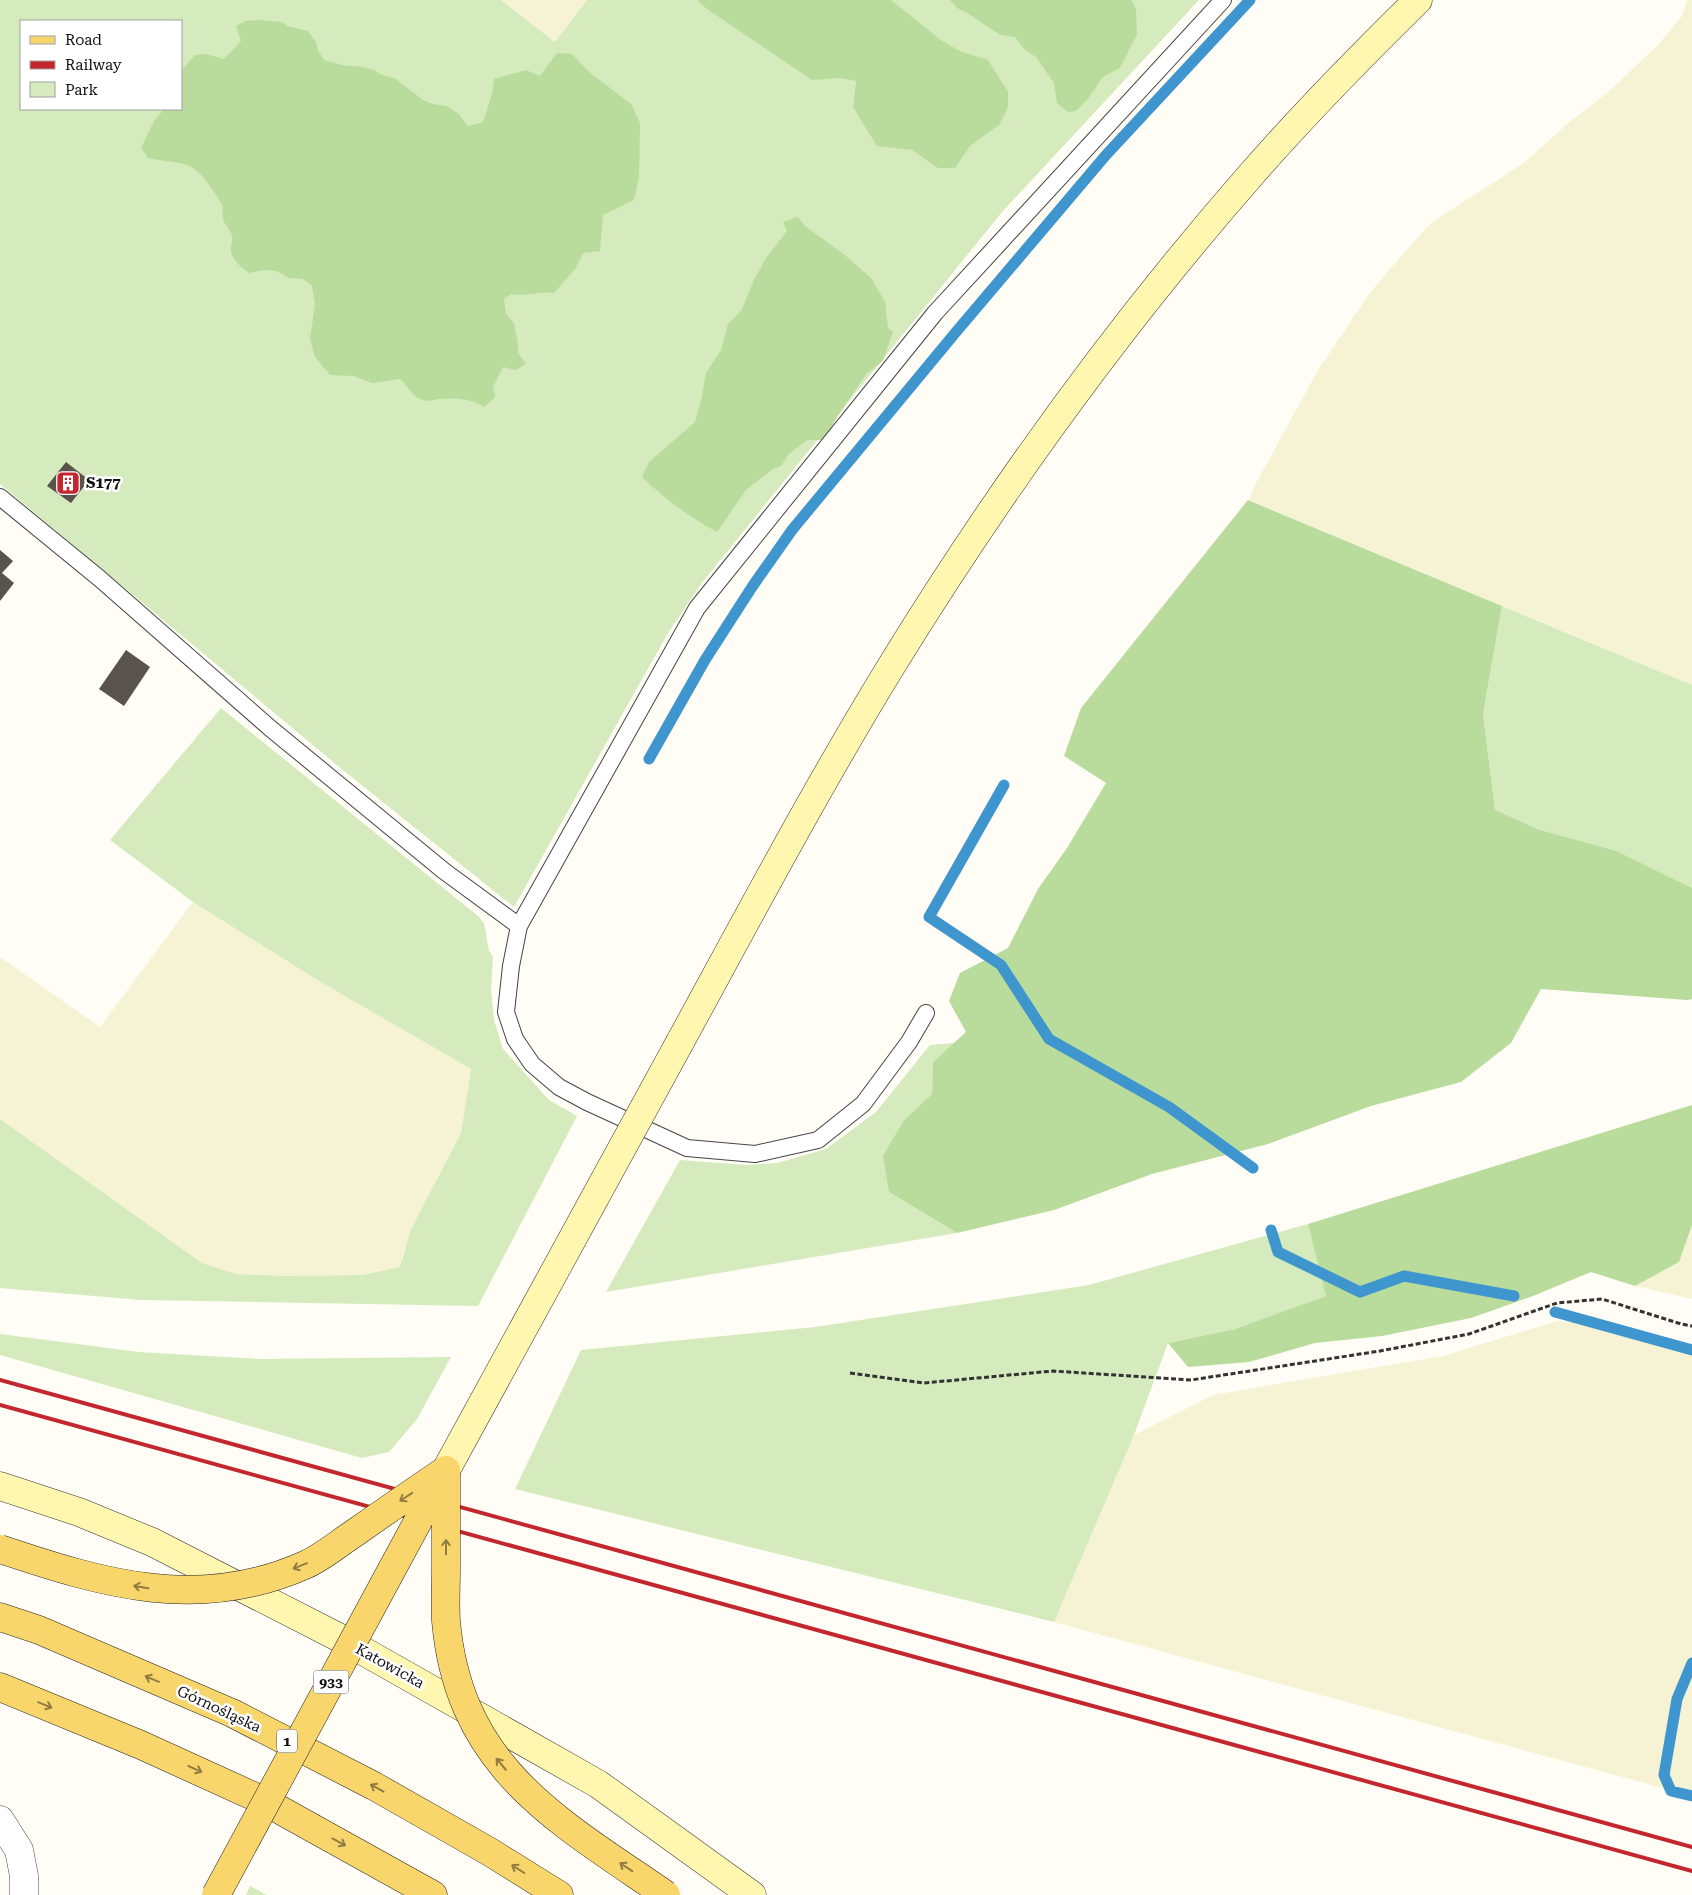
<svg xmlns="http://www.w3.org/2000/svg" width="1692" height="1895" font-family="'Roboto Serif',serif">
	<style>
		.farmland { fill: #f6f3d4 }
		.green { fill: #d5ebbd; fill-rule: evenodd }
		.forest { fill: #b9dc9c }
		.lines { fill: none; stroke-linecap: round; stroke-linejoin: round }
		.stream { stroke: #3f96cf; stroke-width: 11 }
		.building { fill: #5a524d }
		.lane-casing { stroke: #444; stroke-width: 18 }
		.street-casing { stroke: #444; stroke-width: 29 }
		.secondary-casing { stroke: #333; stroke-width: 29 }
		.primary-casing { stroke: #222; stroke-width: 29 }
		.path { stroke: #333; stroke-width: 3; stroke-dasharray: 5 2.5; stroke-linecap: butt }
		.lane { stroke: #fff; stroke-width: 16 }
		.street { stroke: #fff; stroke-width: 28 }
		.secondary { stroke: #fff6b0; stroke-width: 28 }
		.primary { stroke: #f9d66b; stroke-width: 28 }
		.rail { stroke: #c4262e; stroke-width: 4 }
		.secondary-bridge-casing { stroke: #333; stroke-width: 29; stroke-linecap: butt }
		.primary-bridge-casing { stroke: #222; stroke-width: 29; stroke-linecap: butt }
		.secondary-bridge { stroke: #fff6b0; stroke-width: 28 }
		.primary-bridge { stroke: #f9d66b; stroke-width: 28 }
		.oneway { stroke: #917d42 }
		.labels { text-anchor: middle; dominant-baseline: central; stroke-width: 5; stroke-linejoin: round; paint-order: stroke }
		.shield { fill: #fff; stroke: #585858; stroke-width: 1 }
		.shield-label { font-size: 14px; font-weight: bold; fill: #111 }
		.poi-label { font-size: 15px; font-weight: bold; fill: #111; stroke: #fff; text-anchor: start }
		.street-label { font-size: 15px; fill: #111; stroke: #fff }
	</style>
	<rect width="100%" height="100%" fill="#fffdf5"/>
	<path class="farmland" d="M501,0H587L555,42Z
		M1687,0H1692V685L1249,500L1255,485L1318,370L1369,294L1402,255L1431,223L1525,162L1572,120L1607,93L1657,46L1682,16Z
		M193,902L324,984L471,1069L461,1133L410,1231L399,1267L362,1275L287,1276L236,1274L202,1263L0,1119V957L100,1027Z
		M1692,1225V1299L1635,1286L1679,1262Z
		M1557,1321L1608,1324L1692,1347V1796L1054,1622L1134,1435L1213,1395L1443,1356Z"/>
	<path class="green" d="M0,0H501L555,42L587,0H1199L1002,212L701,584L668,633L514,907L344,771L0,484ZM21,21H181V109H21Z
		M1502,606L1692,685V888L1617,851L1537,829L1495,811L1483,714Z
		M221,708L478,916L484,923L489,951L493,957L491,989L494,1020L503,1049L549,1100L577,1116L478,1306L141,1300L0,1288V1119L202,1263L236,1274L287,1276L362,1275L399,1267L403,1257L410,1231L461,1133L471,1069L324,984L193,902L110,840Z
		M954,1043L933,1062L932,1094L904,1120L889,1192L957,1233L606,1292L680,1160L746,1165L777,1163L826,1149L876,1112L930,1045Z
		M1308,1224L1327,1296L1235,1329L1168,1343L1134,1435L1054,1622L515,1489L581,1350L815,1327L1089,1285Z
		M0,1334L139,1352L259,1359L451,1357L417,1419L389,1452L362,1458L0,1355Z
		M250,1886L267,1895H246Z"/>
	<path class="forest" d="M697,0H891L942,41L962,52L988,60L1008,92V107L1000,124L970,146L955,168H938L912,150L877,146L853,107L856,81L839,78L812,80L707,9Z
		M950,0H1131L1136,9L1137,34L1120,68L1103,77L1087,100L1076,111L1068,112L1057,103L1054,83L1036,57L1024,49L1015,37L1001,35L988,27L969,14L957,8Z
		M258,20L282,22L287,26L308,31L316,42L318,50L324,60L342,65L362,67L374,70L380,74L396,79L423,100L433,104L447,106L459,114L468,126L483,122L492,94L494,79L526,70L540,76L557,53L572,54L588,71L631,104L640,123L639,178L634,200L603,215L600,251L583,253L576,268L554,293C539,291 526,297 511,294L504,299L506,314L514,323L518,345V353L526,364L516,370L503,367L493,387L495,397L484,407C471,398 453,398 438,399C434,400 427,402 423,400C413,398 408,386 400,379L372,383L354,376L330,375L315,357L310,339L315,304L312,286L303,279L289,278L276,271L265,270L249,273C241,267 230,259 231,248C231,244 233,239 232,236C226,220 221,226 223,206C215,194 202,170 187,165C175,161 161,161 148,158L141,148L154,121L164,109H181V71L195,55L206,54L224,59L241,41L236,26L245,21Z
		M798,217L805,226L846,256L872,279L885,302L888,328L893,332L883,361L866,374L836,419L824,440H807L789,454L781,466L773,469L746,490L717,532C689,517 665,499 642,477L649,462L695,422L701,400L706,373L721,350L728,324L741,311L754,280L766,258L787,231L783,222Z
		M1248,500L1502,606L1483,714L1495,810L1537,829L1617,851L1692,888V999L1687,1000L1541,989L1511,1043L1461,1082L1371,1106L1268,1144L1152,1174L1054,1210L957,1233L889,1192L883,1156L904,1120L932,1094L933,1062L966,1032L949,1001L960,973L1008,948L1038,889L1067,848L1106,783L1064,756L1081,708Z
		M1692,1105V1225L1679,1262L1635,1286L1591,1272L1533,1296L1471,1318L1382,1336L1315,1343L1249,1362L1188,1367L1168,1343L1235,1329L1326,1296L1308,1224Z"/>
	<g class="lines">
		<path class="stream" d="M649,759L705,660L752,587L792,530L956,332L1106,155L1250,0
			M1004,785L929,917L1001,965L1049,1039L1169,1107L1253,1168
			M1271,1230L1278,1252L1360,1292L1404,1276L1514,1296
			M1555,1312L1692,1350
			M1692,1663L1677,1699L1664,1775L1671,1791L1692,1796"/>
	</g>
	<path class="building" d="M66,462L89,480L71,503L47,486Z
		M0,550L13,561L2,573L14,583L0,601Z
		M126,650L150,667L124,706L99,689Z"/>
	<g class="lines">
		<g class="lane-casing">
			<path id="lane" d="M0,497L99,578L270,728L444,871L519,926
				M926,1013L909,1042L863,1104L818,1140L755,1154L687,1148L587,1102L559,1087L532,1064L515,1039L506,1012L511,966L519,926L697,608L935,313L1223,0"/>
		</g>
		<g class="street-casing">
			<path id="street" d="M0,1820L19,1850L24,1876V1895"/>
		</g>
		<g class="secondary-casing">
			<path id="secondary" d="M680,1042C750,914 818,785 895,660C1000,490 1117,328 1249,177C1302,116 1360,57 1418,0
				M0,1486L79,1512L152,1542L342,1639L598,1784L752,1895"/>
		</g>
		<g class="primary-casing">
			<path id="primary" d="M0,1617L39,1630L232,1713L374,1786L490,1852L559,1895
				M0,1687L141,1745L264,1801L433,1895"/>
		</g>
		<path class="path" d="M850,1373L924,1383L1053,1371L1191,1380L1380,1351L1469,1334L1557,1303L1602,1299L1681,1324L1692,1326"/>
		<use href="#lane" class="lane"/>
		<use href="#street" class="street"/>
		<use href="#secondary" class="secondary"/>
		<use href="#primary" class="primary"/>
		<path class="rail" d="M0,1380L1692,1847
			M0,1405L1692,1871"/>
		<g class="secondary-bridge-casing">
			<path id="secondary-bridge" d="M446,1470L680,1042"/>
		</g>
		<g class="primary-bridge-casing">
			<path id="primary-bridge" d="M446,1470C446,1503 446,1535 446,1568C446,1586 445,1604 446,1621C459,1768 557,1820 666,1895
				M0,1549C104,1584 199,1612 305,1565C323,1557 339,1543 356,1532C386,1511 416,1490 446,1470
				M216,1895L444,1473"/>
		</g>
		<use href="#secondary-bridge" class="secondary-bridge"/>
		<use href="#primary-bridge" class="primary-bridge"/>
	</g>
	<defs><path id="oneway-shaft" d="M-6 0H5M1.5-3L5.5 0L1.5 3" fill="none" stroke-width="1.6" stroke-linecap="round" stroke-linejoin="round" transform="scale(1.25)"/></defs>
	<g class="oneway">
		<use href="#oneway-shaft" transform="translate(406 1497) rotate(146)"/>
		<use href="#oneway-shaft" transform="translate(446 1547) rotate(-90)"/>
		<use href="#oneway-shaft" transform="translate(300 1566) rotate(158)"/>
		<use href="#oneway-shaft" transform="translate(141 1587) rotate(-170)"/>
		<use href="#oneway-shaft" transform="translate(152 1679) rotate(-157)"/>
		<use href="#oneway-shaft" transform="translate(45 1705) rotate(22)"/>
		<use href="#oneway-shaft" transform="translate(501 1764) rotate(-130)"/>
		<use href="#oneway-shaft" transform="translate(195 1769) rotate(24)"/>
		<use href="#oneway-shaft" transform="translate(377 1788) rotate(-151)"/>
		<use href="#oneway-shaft" transform="translate(339 1842) rotate(29)"/>
		<use href="#oneway-shaft" transform="translate(626 1867) rotate(-146)"/>
		<use href="#oneway-shaft" transform="translate(518 1869) rotate(-148)"/>
	</g>
	<defs>
		<g id="building-square" transform="scale(1.25)"><rect x="-9" y="-9" width="18" height="18" rx="4" fill="#c4262e" stroke="#fff"/><path d="M-4-6H4V6H1V3H-1V6H-4ZM-2.5-4.3h1.7v1.8h-1.7ZM.8-4.3h1.7v1.8H.8ZM-2.5-1h1.7V.8h-1.7ZM.8-1h1.7V.8H.8Z" fill="#fff"/></g>
	</defs>
	<g fill-rule="evenodd">
		<use href="#building-square" x="68" y="483"/>
	</g>
	<g class="labels">
		<g class="shield">
			<rect x="313.5" y="1670.5" width="35" height="23" rx="4"/>
			<rect x="277" y="1729.5" width="20" height="23" rx="4"/>
		</g>
		<g class="shield-label">
			<text x="331" y="1682">933</text>
			<text x="287" y="1741">1</text>
		</g>
		<g class="poi-label">
			<text x="86" y="483">S177</text>
		</g>
		<g class="street-label">
			<text transform="translate(390 1666) rotate(29)">Katowicka</text>
			<text transform="translate(219 1709) rotate(25)">Górnośląska</text>
		</g>
	</g>
	<rect x="20" y="20" width="162" height="90" fill="#ffffff" stroke="#a0a0a0"/>
	<rect x="30" y="36" width="25" height="8" fill="#f9d66b" stroke="#a0a0a0"/>
	<text x="65" y="45" font-size="15" fill="#111111">Road</text>
	<rect x="30" y="61" width="25" height="8" fill="#c4262e" stroke="#a0a0a0"/>
	<text x="65" y="70" font-size="15" fill="#111111">Railway</text>
	<rect x="30" y="82" width="25" height="15" fill="#d5ebbd" stroke="#a0a0a0"/>
	<text x="65" y="95" font-size="15" fill="#111111">Park</text>
</svg>
